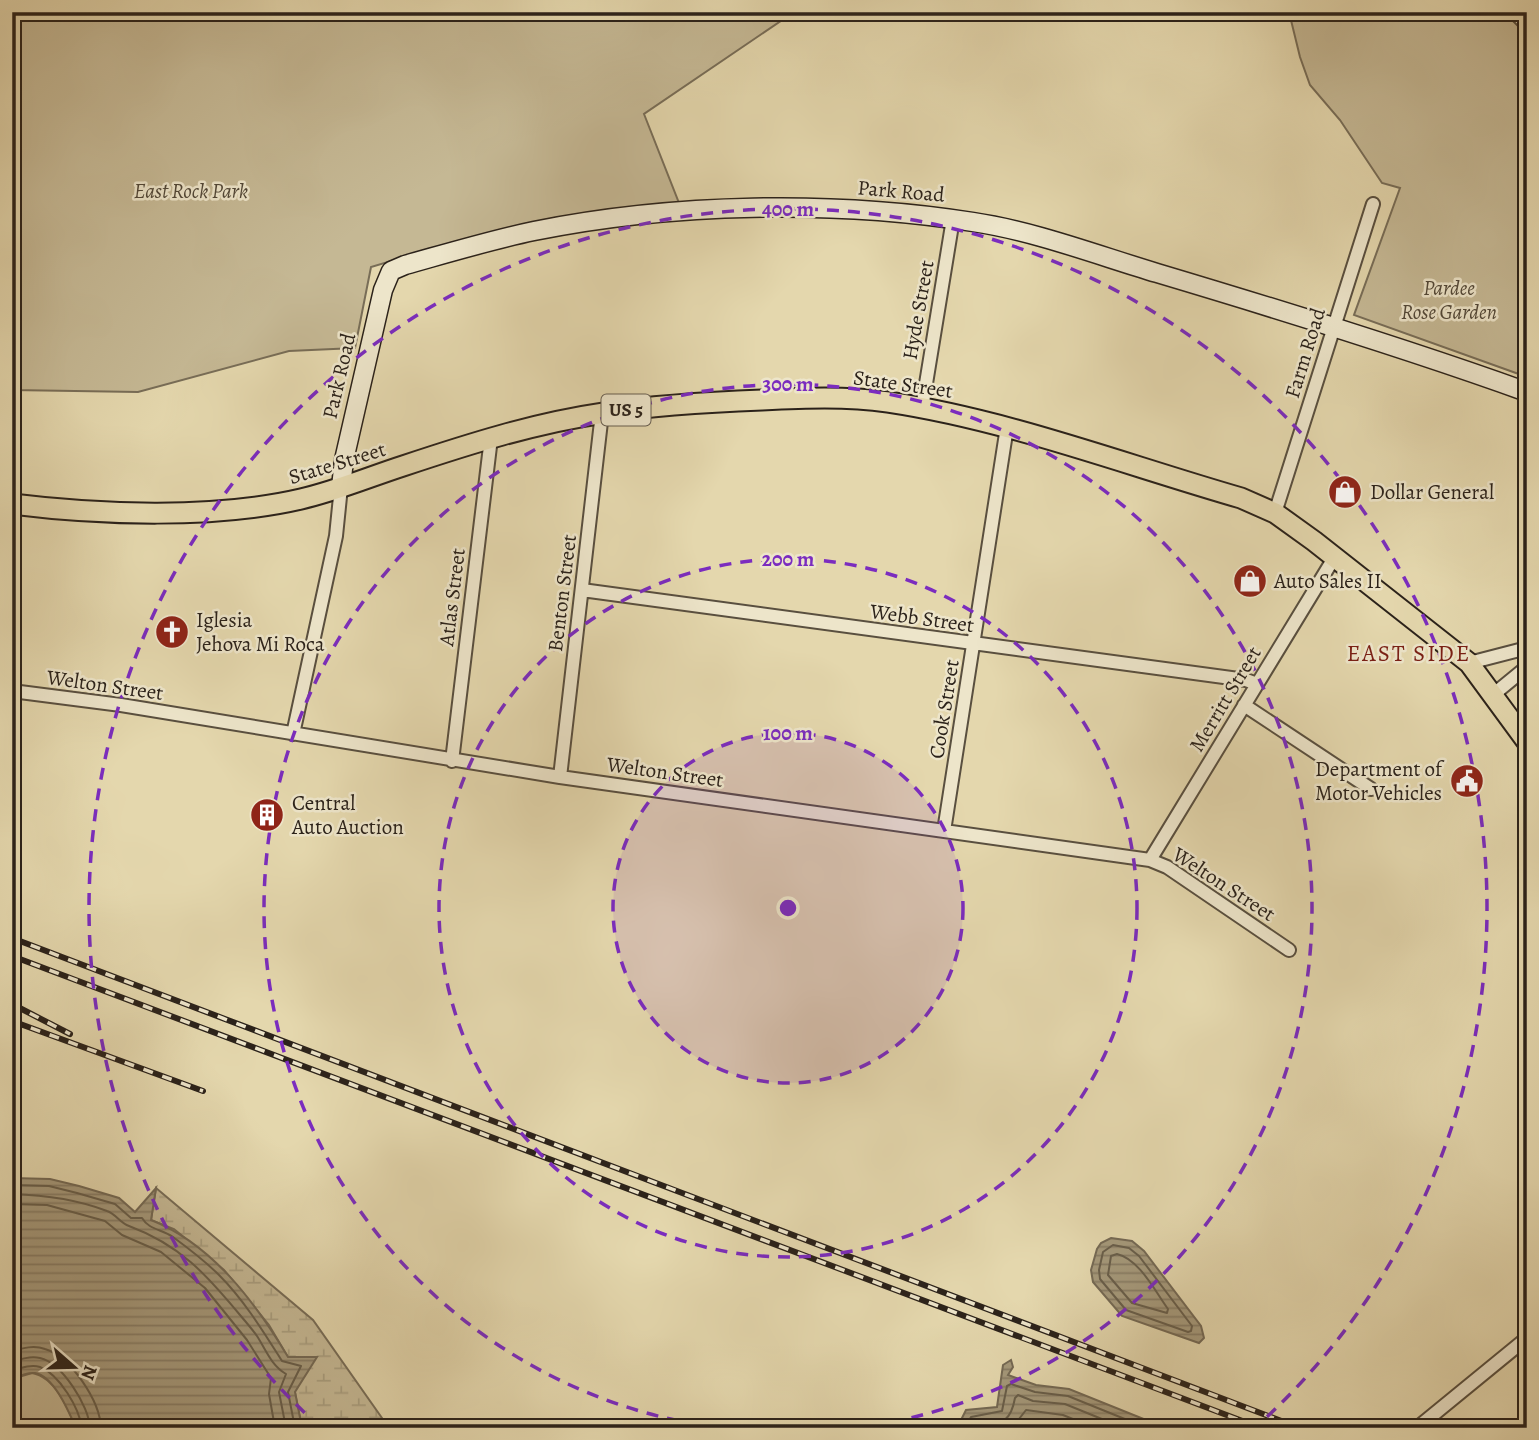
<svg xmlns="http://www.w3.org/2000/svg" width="1539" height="1440" font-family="Alegreya,serif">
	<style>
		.wetland { fill: url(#wetland-marsh); stroke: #786d57; stroke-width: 2 }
		.green { fill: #c5b894; stroke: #786d57; stroke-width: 2 }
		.water { fill: url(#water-rules); stroke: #746954; stroke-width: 2 }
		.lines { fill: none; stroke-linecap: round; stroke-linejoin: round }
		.shore { stroke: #685e4a; stroke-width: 2 }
		.minor-casing { stroke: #594f3f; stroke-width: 16 }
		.secondary-casing { stroke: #2b221a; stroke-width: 21 }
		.primary-casing { stroke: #2b221a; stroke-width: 23 }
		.minor { stroke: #ede5ca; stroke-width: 12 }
		.secondary { stroke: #ede5ca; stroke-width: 18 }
		.primary { stroke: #e4d7ad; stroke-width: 19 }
		.rail-casing { stroke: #2b221a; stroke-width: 6 }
		.rail { stroke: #ede5ca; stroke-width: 3.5; stroke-dasharray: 10; stroke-linecap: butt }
		.ring { fill: none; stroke: #7b2cbf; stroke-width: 3.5; stroke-dasharray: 12 9 }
		.labels { text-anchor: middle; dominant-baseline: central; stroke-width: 5; stroke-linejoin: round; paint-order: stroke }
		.shield { fill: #ede5ca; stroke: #655c4f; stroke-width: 2 }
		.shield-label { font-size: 19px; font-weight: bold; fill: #2b221a }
		.park-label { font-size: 21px; font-style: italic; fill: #524838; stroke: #ede5ca }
		.street-label { font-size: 21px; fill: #2b221a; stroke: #ede5ca }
		.poi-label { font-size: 21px; fill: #2b221a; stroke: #ede5ca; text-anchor: start }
		.neighbourhood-label { font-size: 23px; letter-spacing: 2px; fill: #7a1f14; stroke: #ede5ca }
		.centre { fill: #7b2cbf; stroke: #ede5ca; stroke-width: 3.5 }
		.ring-label { font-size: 21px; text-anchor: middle; font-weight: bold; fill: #7b2cbf; stroke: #ede5ca; stroke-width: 5; stroke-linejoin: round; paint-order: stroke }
	</style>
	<defs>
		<pattern id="wetland-marsh" width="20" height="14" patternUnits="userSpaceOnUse" patternTransform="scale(1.75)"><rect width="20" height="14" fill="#c5b894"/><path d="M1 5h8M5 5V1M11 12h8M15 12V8" fill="none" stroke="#a99e7f"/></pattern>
		<pattern id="water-rules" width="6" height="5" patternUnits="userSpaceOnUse" patternTransform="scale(1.75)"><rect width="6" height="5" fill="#a5997b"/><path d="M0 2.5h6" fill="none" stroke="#877c64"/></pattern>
	</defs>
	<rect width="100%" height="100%" fill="#e4d7ad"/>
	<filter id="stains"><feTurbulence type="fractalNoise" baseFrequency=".00286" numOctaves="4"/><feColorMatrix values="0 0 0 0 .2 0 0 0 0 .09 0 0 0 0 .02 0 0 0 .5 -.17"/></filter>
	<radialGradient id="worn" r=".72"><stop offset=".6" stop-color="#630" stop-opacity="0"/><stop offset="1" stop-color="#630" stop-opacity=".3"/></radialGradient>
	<path class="wetland" d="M156,1188L313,1320L389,1428H302L288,1357L269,1325L224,1270L174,1229L151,1220Z"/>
	<path class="green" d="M12,12H794L644,114L679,203L428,250L371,267L355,348L289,351L138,392L12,390Z
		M1289,12H1527V377L1354,315L1400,188L1382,183L1340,120L1310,85L1300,57Z
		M32,1373C55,1377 68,1408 76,1428H12V1379Z"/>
	<path class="water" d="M12,1178L50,1179L79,1186L119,1198L135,1212L156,1188L151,1220C212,1244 255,1302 288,1357H317L295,1392L302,1428H76C69,1412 54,1376 35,1373C27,1372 19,1376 12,1379Z
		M1111,1238L1132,1241L1144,1251L1201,1326L1204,1338L1199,1343L1122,1316L1093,1282L1091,1270L1097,1249L1101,1243Z
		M1011,1360L1013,1367L1008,1375L1036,1385L1069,1389L1166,1428H957L966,1410L997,1407L1003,1365Z"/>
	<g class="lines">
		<path class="shore" d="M12,1185L49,1186L77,1193L115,1204L131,1218H142C149,1230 162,1229 173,1237C188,1248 205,1261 219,1275C244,1300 263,1331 282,1361L301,1366L288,1392L295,1428
			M12,1194C45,1195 76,1199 107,1211C116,1214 120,1223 129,1226C180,1245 206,1274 240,1315C246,1322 252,1329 257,1336C266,1350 271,1365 286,1374L279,1392L286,1428
			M12,1204L47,1205L105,1221L122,1235L161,1252L205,1288L247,1340L271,1378L269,1394L275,1428
			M1113,1245L1129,1248L1139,1256L1192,1326L1191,1331L1188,1332L1126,1310L1100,1279L1099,1270L1103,1252Z
			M1117,1254C1139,1259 1155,1291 1168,1309L1167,1313L1132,1303L1108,1275L1111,1256Z
			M12,1351C23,1348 34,1345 45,1349C71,1357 100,1401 101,1428
			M12,1362C21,1359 30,1356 40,1358C62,1363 89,1406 90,1428
			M12,1371C21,1368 31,1364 40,1367C60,1375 79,1408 82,1428
			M965,1428L971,1417L1002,1411L1007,1386L1011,1384L1035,1392L1068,1396L1147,1428
			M975,1428L977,1425C1001,1422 1010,1425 1015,1398L1018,1395L1033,1401L1065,1404L1124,1428
			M1012,1428L1026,1410L1063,1415L1095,1428"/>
		<g class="minor-casing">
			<path id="minor" d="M1514,12L1527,25
				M922,408L953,219
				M1275,513L1373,204
				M582,590L1246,680L1257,684
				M1469,663L1527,648
				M12,691L121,705L560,777L1150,860L1167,867L1289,950
				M1494,694L1527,667
				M1244,705L1371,789
				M293,734L336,536L341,487
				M452,761L491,438
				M560,777L602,413
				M944,831L1007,427
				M1150,860L1334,558
				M1417,1428L1527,1338"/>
		</g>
		<g class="secondary-casing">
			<path id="secondary" d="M341,487L344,460L383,290L391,271L405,265C448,253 491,240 534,231C673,203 833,200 973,222C1034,231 1097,255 1157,273C1281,310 1405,348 1527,392"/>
		</g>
		<g class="primary-casing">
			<path id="primary" d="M12,504C100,515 215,519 301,499C336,491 369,477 403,466C469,444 535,423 604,413C656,405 709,402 762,400C803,398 846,396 888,402C1008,420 1123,464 1241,498L1275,513L1314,541L1469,663L1527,742"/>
		</g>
		<use href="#minor" class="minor"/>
		<use href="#secondary" class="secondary"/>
		<use href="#primary" class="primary"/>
		<g class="rail-casing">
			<path id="rail" d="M12,938L1300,1428
				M12,956L1261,1428
				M12,1004L70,1034
				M12,1021L203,1091"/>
		</g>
		<use href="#rail" class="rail"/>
	</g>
	<circle cx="788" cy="908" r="175" fill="#7b2cbf" fill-opacity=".12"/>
	<g class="ring">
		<circle cx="788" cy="908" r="175"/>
		<circle cx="788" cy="908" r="349"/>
		<path d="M720 1428A524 524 0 1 1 856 1428"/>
		<path d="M320 1427A699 699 0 1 1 1256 1427"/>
	</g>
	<defs>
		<g id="shop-disc" transform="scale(1.75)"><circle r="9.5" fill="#8f2418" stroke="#ede5ca"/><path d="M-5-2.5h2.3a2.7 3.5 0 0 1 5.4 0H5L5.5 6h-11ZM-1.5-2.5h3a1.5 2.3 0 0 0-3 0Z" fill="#fff"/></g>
		<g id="church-disc" transform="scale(1.75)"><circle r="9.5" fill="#8f2418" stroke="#ede5ca"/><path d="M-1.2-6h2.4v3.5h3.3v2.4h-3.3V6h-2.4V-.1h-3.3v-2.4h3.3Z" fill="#fff"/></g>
		<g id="civic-disc" transform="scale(1.75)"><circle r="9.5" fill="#8f2418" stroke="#ede5ca"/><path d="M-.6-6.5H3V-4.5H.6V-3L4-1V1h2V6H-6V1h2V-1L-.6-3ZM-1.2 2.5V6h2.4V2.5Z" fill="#fff"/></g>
		<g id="building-disc" transform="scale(1.75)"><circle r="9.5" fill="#8f2418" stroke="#ede5ca"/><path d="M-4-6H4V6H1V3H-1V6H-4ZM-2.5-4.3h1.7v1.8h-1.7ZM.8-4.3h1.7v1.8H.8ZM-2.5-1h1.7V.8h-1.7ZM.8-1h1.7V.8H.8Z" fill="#fff"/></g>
	</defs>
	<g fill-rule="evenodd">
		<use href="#shop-disc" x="1345" y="492"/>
		<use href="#shop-disc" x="1250" y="581"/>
		<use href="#church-disc" x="172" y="632"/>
		<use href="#civic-disc" x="1467" y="781"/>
		<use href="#building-disc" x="267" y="815"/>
	</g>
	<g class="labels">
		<rect class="shield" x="601.5" y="394.5" width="49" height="31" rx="5"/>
		<g class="shield-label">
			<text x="626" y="410">US 5</text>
		</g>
		<g class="park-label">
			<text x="191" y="191">East Rock Park</text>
			<text x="1449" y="288">Pardee<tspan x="1449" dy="24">Rose Garden</tspan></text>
		</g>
		<g class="street-label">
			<text transform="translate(901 191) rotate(5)">Park Road</text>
			<text transform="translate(918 310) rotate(-80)">Hyde Street</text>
			<text transform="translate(1305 353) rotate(-73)">Farm Road</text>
			<text transform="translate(339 376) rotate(-77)">Park Road</text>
			<text transform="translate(903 384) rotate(8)">State Street</text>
			<text transform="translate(337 463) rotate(-17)">State Street</text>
			<text transform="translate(562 593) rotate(-83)">Benton Street</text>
			<text transform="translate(452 597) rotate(-83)">Atlas Street</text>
			<text transform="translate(922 618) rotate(8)">Webb Street</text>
			<text transform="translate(105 685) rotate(8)">Welton Street</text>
			<text transform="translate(1225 699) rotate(-59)">Merritt Street</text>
			<text transform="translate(944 709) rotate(-81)">Cook Street</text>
			<text transform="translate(665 772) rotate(8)">Welton Street</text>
			<text transform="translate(1224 884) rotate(33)">Welton Street</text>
		</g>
		<g class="poi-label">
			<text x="1370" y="492">Dollar General</text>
			<text x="1274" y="581">Auto Sales II</text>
			<text x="196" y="620">Iglesia<tspan x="196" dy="24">Jehova Mi Roca</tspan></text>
			<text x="1442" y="769" text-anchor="end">Department of<tspan x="1442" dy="24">Motor Vehicles</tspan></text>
			<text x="292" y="803">Central<tspan x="292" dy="24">Auto Auction</tspan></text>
		</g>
		<g class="neighbourhood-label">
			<text x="1409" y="653">EAST SIDE</text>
		</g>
	</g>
	<circle cx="788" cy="908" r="10" class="centre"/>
	<g class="ring-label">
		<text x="788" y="216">400 m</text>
		<text x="788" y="391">300 m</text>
		<text x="788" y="566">200 m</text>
		<text x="788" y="740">100 m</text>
	</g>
	<rect width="1539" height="1440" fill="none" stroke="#e4d7ad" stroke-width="42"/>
	<rect x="14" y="14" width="1511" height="1412" fill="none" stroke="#2b221a" stroke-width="3.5"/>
	<rect x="21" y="21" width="1497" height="1398" fill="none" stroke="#2b221a" stroke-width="2"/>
	<g transform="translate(74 1367) rotate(110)" stroke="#ede5ca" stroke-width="5" paint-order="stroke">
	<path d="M0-5L12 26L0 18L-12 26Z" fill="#2b221a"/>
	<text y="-10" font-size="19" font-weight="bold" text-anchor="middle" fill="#2b221a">N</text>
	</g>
	<rect width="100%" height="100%" filter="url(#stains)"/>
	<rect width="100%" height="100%" fill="url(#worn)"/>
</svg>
